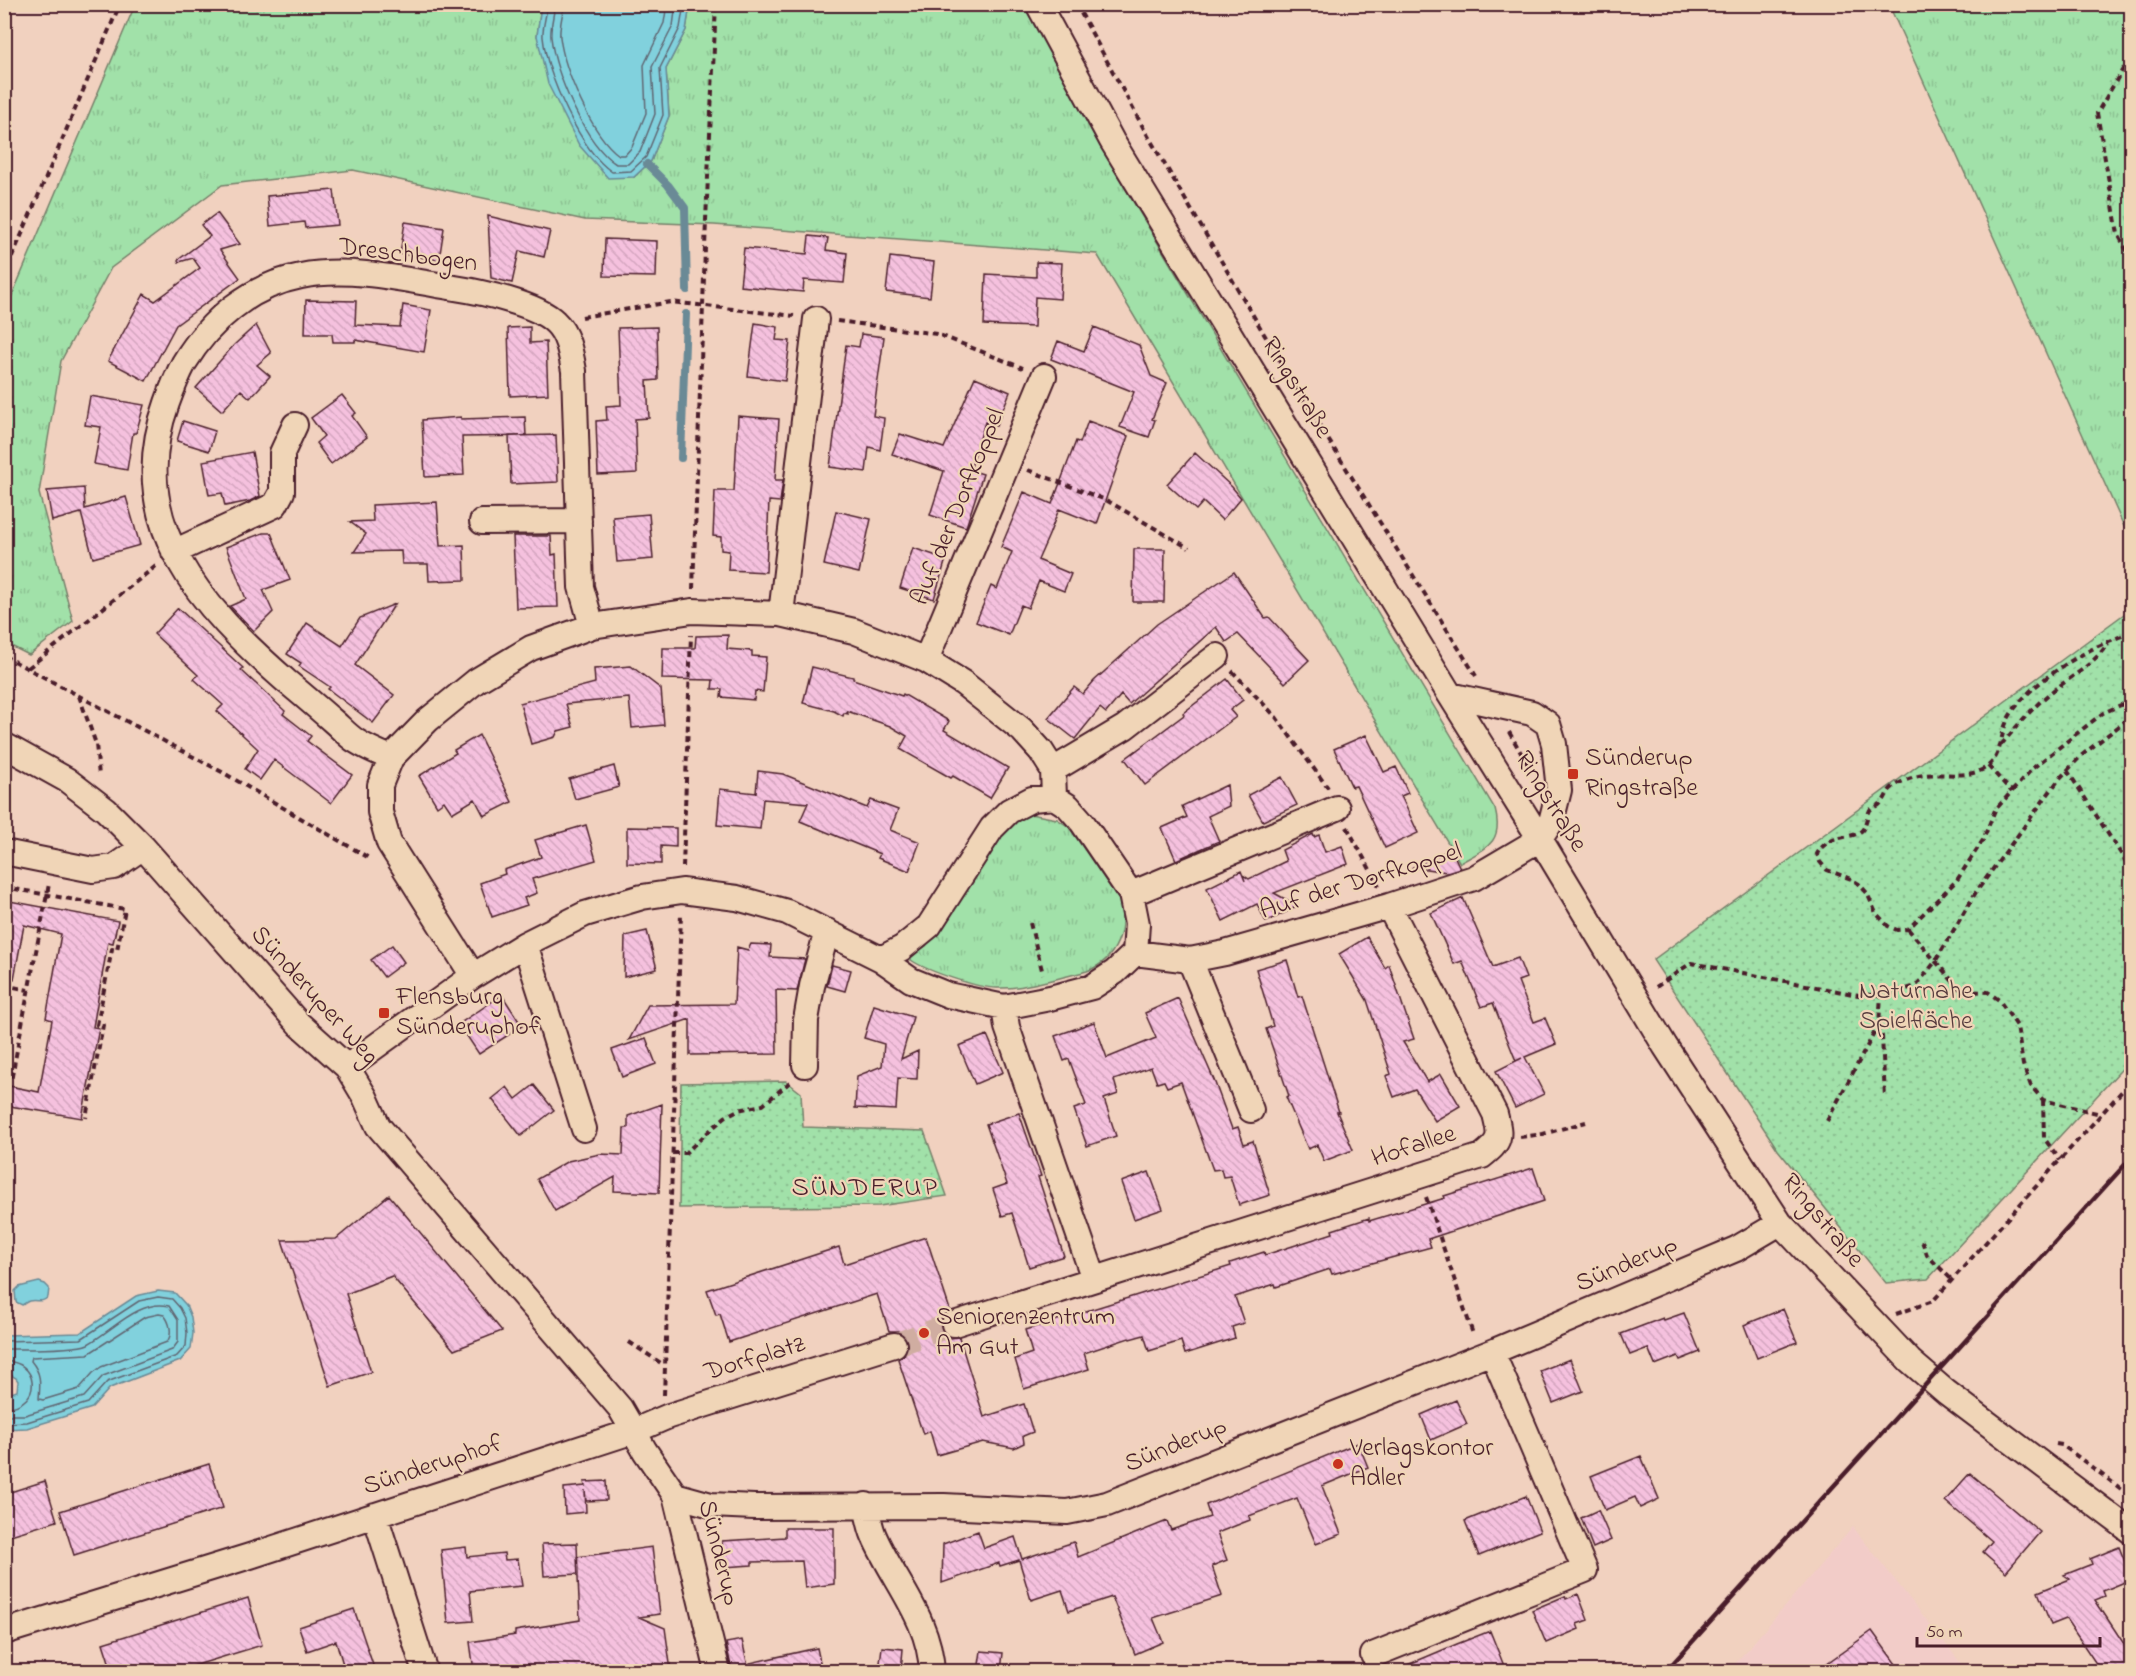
<svg xmlns="http://www.w3.org/2000/svg" width="2136" height="1676" font-family="'Indie Flower',sans-serif">
	<style>
		.built { fill: #f2ccc8 }
		.grass { fill: url(#grass-tufts); stroke: #76806a; stroke-width: 1.5 }
		.park { fill: url(#park-dots); stroke: #76806a; stroke-width: 1.5 }
		.water { fill: #81d1dd; stroke: #6b8a96; stroke-width: 1.5 }
		.lines { fill: none; stroke-linecap: round; stroke-linejoin: round }
		.shore { stroke: #606672; stroke-width: 1.5 }
		.stream { stroke: #6b8a96; stroke-width: 8 }
		.building { fill: url(#building-back-hatch); stroke: #4a1f2b; stroke-width: 1.5 }
		.minor-tunnel { stroke: #d0ada1; stroke-width: 24; stroke-dasharray: 24 12; stroke-linecap: butt }
		.minor-casing { stroke: #4a1f2b; stroke-width: 28 }
		.path { stroke: #4a1f2b; stroke-width: 4; stroke-dasharray: 6 4.5; stroke-linecap: butt }
		.minor { stroke: #f0d5b7; stroke-width: 24 }
		.rail { stroke: #4a1f2b; stroke-width: 4.5 }
		.poi-dot { fill: #c8321e; stroke: #f0d5b7; stroke-width: 2 }
		.labels { text-anchor: middle; dominant-baseline: central; stroke-width: 4.5; stroke-linejoin: round; paint-order: stroke }
		.street-label { font-size: 26px; fill: #4a1f2b; stroke: #f0d5b7 }
		.poi-label { font-size: 26px; fill: #4a1f2b; stroke: #f0d5b7; text-anchor: start }
		.park-label { font-size: 26px; fill: #573c3e; stroke: #f0d5b7 }
		.neighbourhood-label { font-size: 27px; letter-spacing: 1.5px; fill: #4a1f2b; stroke: #f0d5b7 }
	</style>
	<defs>
		<pattern id="grass-tufts" width="24" height="20" patternUnits="userSpaceOnUse" patternTransform="scale(1.5)"><rect width="24" height="20" fill="#a1e1a9"/><path d="M3 7l-1-3M5 7V3M7 7l1-3M15 17l-1-3M17 17v-4M19 17l1-3" fill="none" stroke="#8cc192"/></pattern>
		<pattern id="park-dots" width="8" height="8" patternUnits="userSpaceOnUse" patternTransform="scale(1.5)"><rect width="8" height="8" fill="#a1e1a9"/><path d="M2 2h.1M6 6h.1" fill="none" stroke="#8cc192" stroke-width="1.8" stroke-linecap="round"/></pattern>
		<pattern id="building-back-hatch" width="6" height="6" patternUnits="userSpaceOnUse" patternTransform="scale(1.5)"><rect width="6" height="6" fill="#f5c1de"/><path d="M-1 5l2 2M0 0l6 6M5-1l2 2" fill="none" stroke="#d4a5bf"/></pattern>
	</defs>
	<rect width="100%" height="100%" fill="#f1d1bf"/>
	<filter id="ink" filterUnits="userSpaceOnUse"><feTurbulence type="fractalNoise" baseFrequency=".0167" numOctaves="2"/><feDisplacementMap in="SourceGraphic" scale="12" xChannelSelector="R" yChannelSelector="G"/><feConvolveMatrix kernelMatrix="1 2 1 2 8 2 1 2 1" color-interpolation-filters="sRGB"/></filter>
	<g filter="url(#ink)">
		<path class="built" d="M1853,1527L1967,1671L1728,1672Z"/>
		<path class="grass" d="M135,5H541L537,36L634,177L651,161L669,116L666,69L686,30L690,5H1030L1100,146L1495,809C1504,843 1486,848 1460,863L1097,254L714,225L585,220L353,170L222,185L111,268L61,361L39,493L73,621L29,655L5,643V312Z
			M1889,5H2131V542Z
			M1030,814L1057,819L1069,827L1119,900C1128,928 1117,960 1087,971C1077,974 1066,976 1056,979C1037,983 1017,989 997,988C977,988 927,971 911,960V956L926,946L1003,830L1018,818Z"/>
		<path class="park" d="M2131,609V1059L1928,1279L1886,1283L1778,1150L1653,960Z
			M786,1081L801,1093L803,1127L924,1131L947,1196L879,1206L679,1208L681,1083Z"/>
		<path class="water" d="M541,5H690L686,30L666,69L669,116L651,161L634,177L608,178L579,145L548,84L537,36Z
			M39,1282L45,1284L49,1288L48,1297C41,1304 37,1299 29,1301C26,1302 24,1304 22,1305L16,1302L15,1291L19,1287Z
			M158,1291L175,1293L186,1305L191,1317L193,1333L191,1349L180,1361L110,1388L92,1408L27,1428L5,1429V1395L17,1391L18,1381L16,1378L11,1375L5,1376V1335L80,1333L136,1296Z"/>
		<g class="lines">
			<path class="shore" d="M547,4C547,15 542,27 543,37C547,75 580,150 612,172L631,171L646,157L663,115L660,68L680,28L684,4
				M555,4C554,15 550,27 551,37C555,73 585,144 616,164H628L640,152L655,114L652,67L673,26L676,4
				M564,4C563,15 559,26 560,37C564,70 592,136 619,155H625L632,147L646,113L644,65L664,23L667,4
				M159,1314L164,1315C170,1322 173,1334 167,1342L101,1367L93,1373L79,1389L43,1400L39,1399C40,1384 42,1374 31,1361L32,1357L88,1354L145,1317Z
				M4,1341L81,1339L139,1301L158,1297L172,1299L180,1308L185,1318L187,1333L186,1346L177,1356L107,1382L88,1403L27,1422L4,1423
				M4,1349C20,1349 76,1350 88,1344C112,1331 139,1299 169,1306L178,1320V1342L172,1350L103,1376L84,1397L25,1415H4
				M4,1362C37,1358 46,1405 4,1408"/>
			<path class="stream" d="M647,164L668,185L685,208L687,290
				M681,458L686,314"/>
		</g>
		<path class="building" d="M334,190L338,225L305,228L304,222L270,226L267,196Z
			M217,213L240,244L220,250L240,278L176,325L146,381L108,361L144,294L155,301L200,268L193,258L179,262L178,260L210,236L201,225Z
			M488,216L550,231L544,257L519,251L512,283L491,278Z
			M405,222L444,228L439,260L400,254Z
			M809,236L828,238L826,250L847,253L844,283L804,280L803,292L740,286L744,248L807,254Z
			M605,239L657,241L656,277L604,276Z
			M890,257L934,262L930,297L886,292Z
			M1036,262L1062,263L1060,299L1035,297L1034,327L984,325L986,274L1036,277Z
			M306,300L356,301L355,325L400,327L403,305L431,310L424,352L355,340V342H333L332,334H305Z
			M755,323L778,327L776,340L790,341L785,381L748,376Z
			M256,325L271,353L257,365L270,376L250,398L241,390L222,411L196,388L234,345Z
			M530,327V343L546,342L548,394L510,396L508,328Z
			M657,327L658,380L647,381L649,418L635,419L637,473L598,475L596,421L607,420L606,406L621,405L618,328Z
			M1094,327L1139,345L1151,376L1167,383L1152,419L1155,420L1149,437L1120,427L1134,392L1051,359L1058,341L1084,351Z
			M861,334L884,337L873,416L884,418L883,428L880,450L869,447L866,472L830,467L846,345L859,347Z
			M975,377L1010,392L996,426L985,422L970,470L983,474L966,527L930,515L944,471L892,454L900,434L944,448Z
			M342,395L356,413L352,416L367,437L331,464L316,443L324,436L311,418Z
			M90,396L144,405L136,433H133L127,470L94,464L101,427L85,425Z
			M738,416L779,419L775,480H783L780,502L769,501L766,572L728,570L729,551L721,550V537L713,536L715,491H734Z
			M461,417V419L525,417L526,436L462,437L464,475L425,477L422,420Z
			M183,421L215,431L209,451L177,441Z
			M1088,421L1128,436L1097,524L1059,509L1049,535L1038,560L1071,574L1064,591L1039,581L1028,608L1021,605L1009,635L976,622L991,586L997,589L1012,552L1001,547L1024,492L1052,504L1076,441L1080,443Z
			M556,435L558,482L511,484L509,436Z
			M252,452L260,496L250,501L225,506L222,493L209,495L203,461Z
			M1195,453L1232,487L1241,498L1222,520L1203,502L1196,510L1167,484Z
			M84,488L85,509L126,497L140,545L93,558L81,513L52,521L47,491Z
			M437,502L440,546L464,545L465,580L429,581L428,564H402L401,551L354,552L366,534L350,522L373,521L372,505Z
			M836,511L871,519L859,573L824,565Z
			M649,514L653,559L617,562L613,517Z
			M263,533H271L290,580L263,590L273,612L254,631L230,606L246,599L226,547Z
			M513,536H551L552,555L556,554L558,607L516,608Z
			M913,548L946,559L934,599L900,588Z
			M1134,549H1165L1164,602H1133Z
			M1234,572L1265,618L1269,617L1309,660L1285,683L1238,634L1226,642L1216,627L1129,704L1121,695L1106,713L1100,708L1075,739L1048,718L1074,687L1083,694L1094,681L1157,624Z
			M395,604L355,665L394,695L373,723L328,689L330,687L299,666L301,663L287,654L307,623L342,646L360,618Z
			M178,608L243,668L241,670L285,711L283,714L311,736L307,741L352,775L331,803L274,760L260,780L245,769L258,749L217,711L223,705L194,679L198,675L154,634Z
			M728,635L727,649L752,651V656L766,657L763,692L755,691L754,700L721,697L722,689H712L713,680L662,679L663,648H695L696,636Z
			M631,666L661,689L664,725L632,728L629,698L566,704L573,727L558,731L555,737L531,744L520,703L595,683L594,669Z
			M812,667L853,677V679L902,696L903,694L949,721L944,730L1008,768L990,798L953,776L951,778L900,749L907,736L890,726L847,711L848,714L844,713L843,716L834,711L803,703Z
			M1227,679L1243,700L1230,710L1236,717L1145,785L1125,759L1184,715L1183,713Z
			M479,735L512,802L484,816L475,799L452,813L444,801L437,806L419,776L456,753L454,750Z
			M1366,735L1384,772L1396,767L1408,793L1401,796L1418,833L1385,848L1356,786L1352,787L1334,749Z
			M614,766L619,787L575,799L569,779Z
			M758,771L783,774L867,808L871,800L898,810L890,830L920,842L909,871L878,858L880,854L800,821L808,803L763,799L760,829L717,825L720,789L756,793Z
			M1282,777L1297,805L1263,821L1248,795Z
			M1227,785L1229,806L1208,816L1219,841L1176,860L1162,828L1187,817L1182,806Z
			M586,825L596,860L532,879L537,893L524,898L527,905L492,917L480,883L505,874L504,870L541,857L535,840Z
			M627,827L676,828V847L661,846V864L627,863Z
			M1313,834L1314,837L1319,835L1325,852L1342,846L1348,864L1274,893L1298,906L1266,922L1257,904L1223,921L1207,888L1241,871L1245,881L1243,875L1249,879L1286,861L1282,850Z
			M1451,849L1460,868L1447,872L1413,867Z
			M1463,898L1493,967L1518,958L1526,978L1518,981L1534,1022L1545,1018L1556,1044L1525,1057L1544,1094L1515,1108L1496,1071L1522,1058L1516,1061L1493,1003L1481,1007L1462,961L1454,964L1431,913Z
			M4,900L118,921L113,943L108,942L93,1027L99,1028L82,1118L4,1105V1085L39,1092L52,1020L46,1018L61,934L24,925L14,979L4,978Z
			M647,931L657,969L624,977L625,936Z
			M1367,937L1385,968L1389,965L1414,1039L1403,1042L1427,1082L1441,1074L1460,1106L1435,1121L1415,1089L1394,1097L1386,1076L1391,1074L1367,1000L1339,954Z
			M751,944L771,945L770,957L805,959L797,991L776,990L777,1054L690,1055V1019L629,1040L648,1005L734,1004L737,947L748,950Z
			M392,945L404,962L384,977L371,960Z
			M1287,960L1298,997L1302,996L1339,1112H1337L1353,1150L1324,1161L1317,1145L1308,1149L1286,1097L1289,1096L1266,1029L1273,1026L1256,969Z
			M832,965L851,970L845,991L827,986Z
			M502,995L522,1026L479,1054L459,1024Z
			M1178,998L1214,1080L1232,1129L1238,1127L1244,1144L1253,1141L1270,1195L1239,1205L1230,1176L1223,1177L1221,1169L1213,1170L1181,1082L1167,1087L1164,1081L1157,1083L1151,1067L1114,1080L1118,1094L1104,1099L1116,1136L1087,1146L1074,1109L1086,1105L1069,1059L1064,1061L1055,1036L1094,1022L1107,1058L1156,1038L1145,1013Z
			M874,1005L913,1017L901,1059L918,1051L917,1079L898,1078L896,1110L855,1108L857,1076L882,1066L884,1044L864,1038Z
			M987,1035L1003,1072L975,1084L959,1046Z
			M646,1038L656,1064L622,1077L612,1050Z
			M534,1085L554,1110L521,1136L492,1099L507,1087L516,1099Z
			M662,1104L659,1193L614,1191L615,1177L555,1211L537,1179L568,1161L600,1154L623,1155L624,1128H628V1116Z
			M1019,1113L1041,1176L1038,1177L1064,1256L1029,1267L1012,1213L1002,1216L993,1189L1007,1184L986,1124Z
			M1533,1168L1544,1201L1428,1239L1431,1247L1332,1274L1330,1269L1276,1287L1275,1284L1235,1297L1244,1323L1232,1327L1235,1338L1185,1354L1181,1341L1149,1351L1144,1335L1130,1339L1129,1338L1084,1353L1089,1369L1024,1389L1015,1359L1032,1353L1025,1330L1231,1266L1230,1263L1264,1252L1265,1255L1333,1233L1332,1230L1369,1218V1221L1445,1198L1444,1196Z
			M1149,1172L1163,1209L1134,1219L1121,1182Z
			M389,1195L502,1331L454,1350L392,1276L346,1294L371,1372L330,1386L282,1240L336,1239Z
			M926,1237L950,1310L944,1314L940,1320L941,1329L945,1335L950,1338L959,1337L984,1417L1024,1404L1033,1432L1023,1436L1024,1443L1014,1448L983,1442L937,1455L930,1431L923,1434L898,1359L904,1355L908,1349L907,1340L904,1335L898,1331H889L877,1294L729,1342L720,1314L716,1315L707,1290L839,1247L844,1264Z
			M1783,1309L1797,1342L1757,1358L1744,1325Z
			M1684,1313L1700,1352L1680,1360L1678,1356L1655,1365L1648,1348L1630,1355L1621,1334L1663,1318L1664,1320Z
			M1570,1359L1583,1391L1553,1403L1540,1371Z
			M1456,1400L1467,1424L1431,1440L1421,1415Z
			M1358,1443L1368,1467L1322,1486L1341,1534L1316,1544L1297,1498L1249,1516L1250,1520L1217,1533L1227,1560L1212,1566L1222,1596L1153,1618L1163,1642L1135,1654L1112,1597L1069,1611L1062,1590L1031,1600L1019,1560L1000,1566L999,1563L942,1583L943,1544L978,1531L984,1548L1015,1537L1022,1559L1074,1542L1078,1557L1167,1521L1171,1530L1210,1517L1206,1505Z
			M1641,1456L1659,1499L1640,1508L1635,1497L1605,1510L1591,1476Z
			M209,1464L223,1508L74,1555L60,1511Z
			M1970,1473L2040,1532L2006,1572L1983,1552L1992,1541L1945,1501Z
			M45,1481L57,1521L4,1537V1494Z
			M606,1481L607,1500L586,1501L585,1490L586,1512L565,1514L564,1488L585,1486L584,1482Z
			M1526,1496L1540,1531L1479,1556L1465,1521Z
			M1598,1510L1611,1540L1593,1548L1581,1518Z
			M785,1528H834V1584L805,1588L802,1561L752,1562V1565L724,1567L722,1541L785,1537Z
			M577,1543L578,1574L544,1576L542,1544Z
			M466,1547L467,1557L504,1553L505,1560L518,1559L522,1586L470,1591L473,1621L448,1623L441,1550Z
			M652,1547L660,1614L639,1617L665,1628L671,1671H474L470,1642L515,1635V1631L580,1620L577,1557Z
			M2119,1547L2132,1579L2103,1591L2105,1596L2095,1600L2132,1656V1671H2101L2066,1619L2051,1625L2038,1592L2070,1579L2064,1575L2092,1564L2090,1559Z
			M1578,1594L1588,1620L1577,1624L1579,1629L1546,1643L1532,1610L1565,1596L1566,1599Z
			M248,1598L262,1645L177,1671H112L103,1643Z
			M354,1609L375,1671H345L336,1641L307,1651L299,1627Z
			M1490,1631L1506,1671H1393L1457,1644Z
			M1872,1631L1901,1671H1816Z
			M742,1640L749,1671H732L726,1643Z
			M882,1647L903,1649L901,1671H879Z
			M817,1648L822,1671H751L750,1663Z
			M981,1651L1003,1653L1001,1671H978Z"/>
		<g class="lines">
			<path class="minor-tunnel" d="M894,1345L954,1324"/>
			<g class="minor-casing">
				<path id="minor" d="M1038,4L1112,141L1450,695L1540,839L1665,1046L1780,1223L1910,1361L1946,1392L2132,1532
					M482,522L579,521
					M174,552L275,505L282,492V453L295,425
					M781,614L816,319
					M926,660L1044,376
					M4,745L67,780L106,810L143,847L299,1024L347,1067L365,1097L378,1126L620,1408L645,1451L675,1495L718,1672
					M391,758C379,753 367,748 356,741C348,736 341,728 334,722C318,708 302,694 286,681C202,607 123,524 167,403C172,389 177,376 184,363C210,320 250,286 301,276C350,266 407,280 455,288C481,292 537,304 555,322C568,334 571,354 574,371L581,587L592,626
					M1053,770L1125,727L1217,656
					M4,852L93,870L114,867L143,847
					M1131,894L1337,808
					M525,944L584,1129
					M1135,953L1190,960L1225,953L1389,906L1474,878L1540,839L1551,822L1559,790L1554,744L1548,724L1532,713L1450,695
					M1190,960L1251,1110
					M473,976L389,843L380,812V785L391,758L428,720L476,681L531,648L592,626L692,611L781,614L854,631L926,660L963,683L1022,730L1041,751L1053,770L1054,797
					M1004,1007L1007,1027L1094,1279
					M805,1065L806,1020L812,986L827,931
					M347,1067L473,976L525,944L585,914L642,897L682,891L737,898L787,912L881,959L911,980L948,995L1004,1007L1050,998L1092,987L1115,972L1135,953L1137,924L1131,894L1082,822L1068,806L1054,797L1032,799L1009,811L992,828L929,926L902,948L881,959
					M954,1324L1482,1156C1501,1141 1501,1137 1495,1114L1389,906
					M675,1495L711,1505L754,1507L944,1506L1067,1512L1107,1504L1492,1352L1736,1249L1780,1223
					M866,1505C868,1515 870,1527 874,1536C894,1582 930,1619 932,1672
					M375,1515L425,1672
					M4,1632L250,1556L634,1431L669,1416L894,1345
					M1373,1655L1585,1570L1492,1352"/>
			</g>
			<path class="path" d="M1076,4L1144,129L1291,380L1476,676
				M2132,61L2123,69L2097,113L2118,234L2132,260
				M4,276L120,4
				M582,317L671,302L794,316
				M837,321L937,334L1023,368
				M1028,470L1106,500L1189,548
				M693,589L706,220L716,4
				M2132,633C2094,643 2024,684 2007,721C2000,736 2002,755 1988,766C1968,782 1935,769 1912,778C1905,780 1893,785 1889,791C1886,795 1885,800 1881,803C1879,806 1873,808 1870,810C1867,816 1866,824 1863,829C1854,841 1829,832 1817,854L1820,862L1827,870L1851,879L1859,884L1867,893L1876,913L1888,926L1897,930L1908,929L1957,880L1983,840L1995,810L2033,768L2103,713L2132,700
				M4,656L222,772L369,858
				M28,668L156,566
				M1232,671L1276,717L1328,788
				M79,696L96,744L99,776
				M1509,732L1532,772
				M2001,745C2017,726 2031,709 2050,693C2070,677 2094,665 2108,643
				M1988,766L2012,792
				M2067,770L2132,871
				M1347,827L1379,886
				M683,867L691,635
				M4,887L125,909L117,950L112,949L97,1025H103L86,1118
				M1030,923L1043,974
				M1908,929L1961,991L1988,992L1999,1000L2017,1026L2023,1065L2031,1086L2043,1100L2101,1114
				M4,985L28,990
				M1656,987L1691,963L1858,995H1887L1916,986L1935,962L1976,892L2060,778L2082,755L2132,716
				M1879,1025L1882,1036L1885,1098
				M4,1080L11,1081L49,884
				M2043,1100L2044,1138L2060,1160
				M1827,1121L1879,1024L1881,995
				M1520,1137L1543,1134L1586,1122
				M672,1153H685L725,1117L738,1110L763,1105L790,1082
				M1426,1197L1473,1334
				M1922,1241L1927,1255L1952,1280
				M1896,1314L1933,1301L2132,1080
				M629,1342L664,1365
				M664,1395L681,914
				M2056,1444L2062,1445L2132,1497"/>
			<use href="#minor" class="minor"/>
			<path class="rail" d="M1665,1672L2132,1157"/>
		</g>
	</g>
	<g class="poi-dot">
		<rect x="1567" y="768" width="12" height="12" rx="3"/>
		<rect x="378" y="1007" width="12" height="12" rx="3"/>
		<circle cx="924" cy="1333" r="6"/>
		<circle cx="1338" cy="1464" r="6"/>
	</g>
	<g class="labels">
		<g class="street-label">
			<text transform="translate(408 256) rotate(7)">Dreschbogen</text>
			<text transform="translate(1296 388) rotate(59)">Ringstraße</text>
			<text transform="translate(959 507) rotate(-68)">Auf der Dorfkoppel</text>
			<text transform="translate(1550 802) rotate(58)">Ringstraße</text>
			<text transform="translate(1361 882) rotate(-17)">Auf der Dorfkoppel</text>
			<text transform="translate(314 996) rotate(48)">Sünderuper Weg</text>
			<text transform="translate(1414 1147) rotate(-18)">Hofallee</text>
			<text transform="translate(1822 1221) rotate(50)">Ringstraße</text>
			<text transform="translate(1627 1265) rotate(-23)">Sünderup</text>
			<text transform="translate(755 1359) rotate(-17)">Dorfplatz</text>
			<text transform="translate(1176 1446) rotate(-22)">Sünderup</text>
			<text transform="translate(433 1466) rotate(-18)">Sünderuphof</text>
			<text transform="translate(718 1553) rotate(76)">Sünderup</text>
		</g>
		<g class="poi-label">
			<text x="1585" y="759">Sünderup<tspan x="1585" dy="30">Ringstraße</tspan></text>
			<text x="396" y="998">Flensburg<tspan x="396" dy="30">Sünderuphof</tspan></text>
			<text x="936" y="1318">Seniorenzentrum<tspan x="936" dy="30">Am Gut</tspan></text>
			<text x="1350" y="1449">Verlagskontor<tspan x="1350" dy="30">Adler</tspan></text>
		</g>
		<g class="park-label">
			<text x="1916" y="992">Naturnahe<tspan x="1916" dy="30">Spielfläche</tspan></text>
		</g>
		<g class="neighbourhood-label">
			<text x="865" y="1188">SÜNDERUP</text>
		</g>
	</g>
	<rect width="2136" height="1676" fill="none" stroke="#f0d5b7" stroke-width="24"/>
	<rect x="12" y="12" width="2112" height="1652" fill="none" stroke="#4a1f2b" stroke-width="2" filter="url(#ink)"/>
	<path d="M1917 1637v9h183v-9" fill="none" stroke="#4a1f2b" stroke-width="3"/>
	<text x="1926" y="1637" font-size="18" fill="#4a1f2b" stroke="#f0d5b7" stroke-width="4.5" paint-order="stroke">50 m</text>
</svg>
